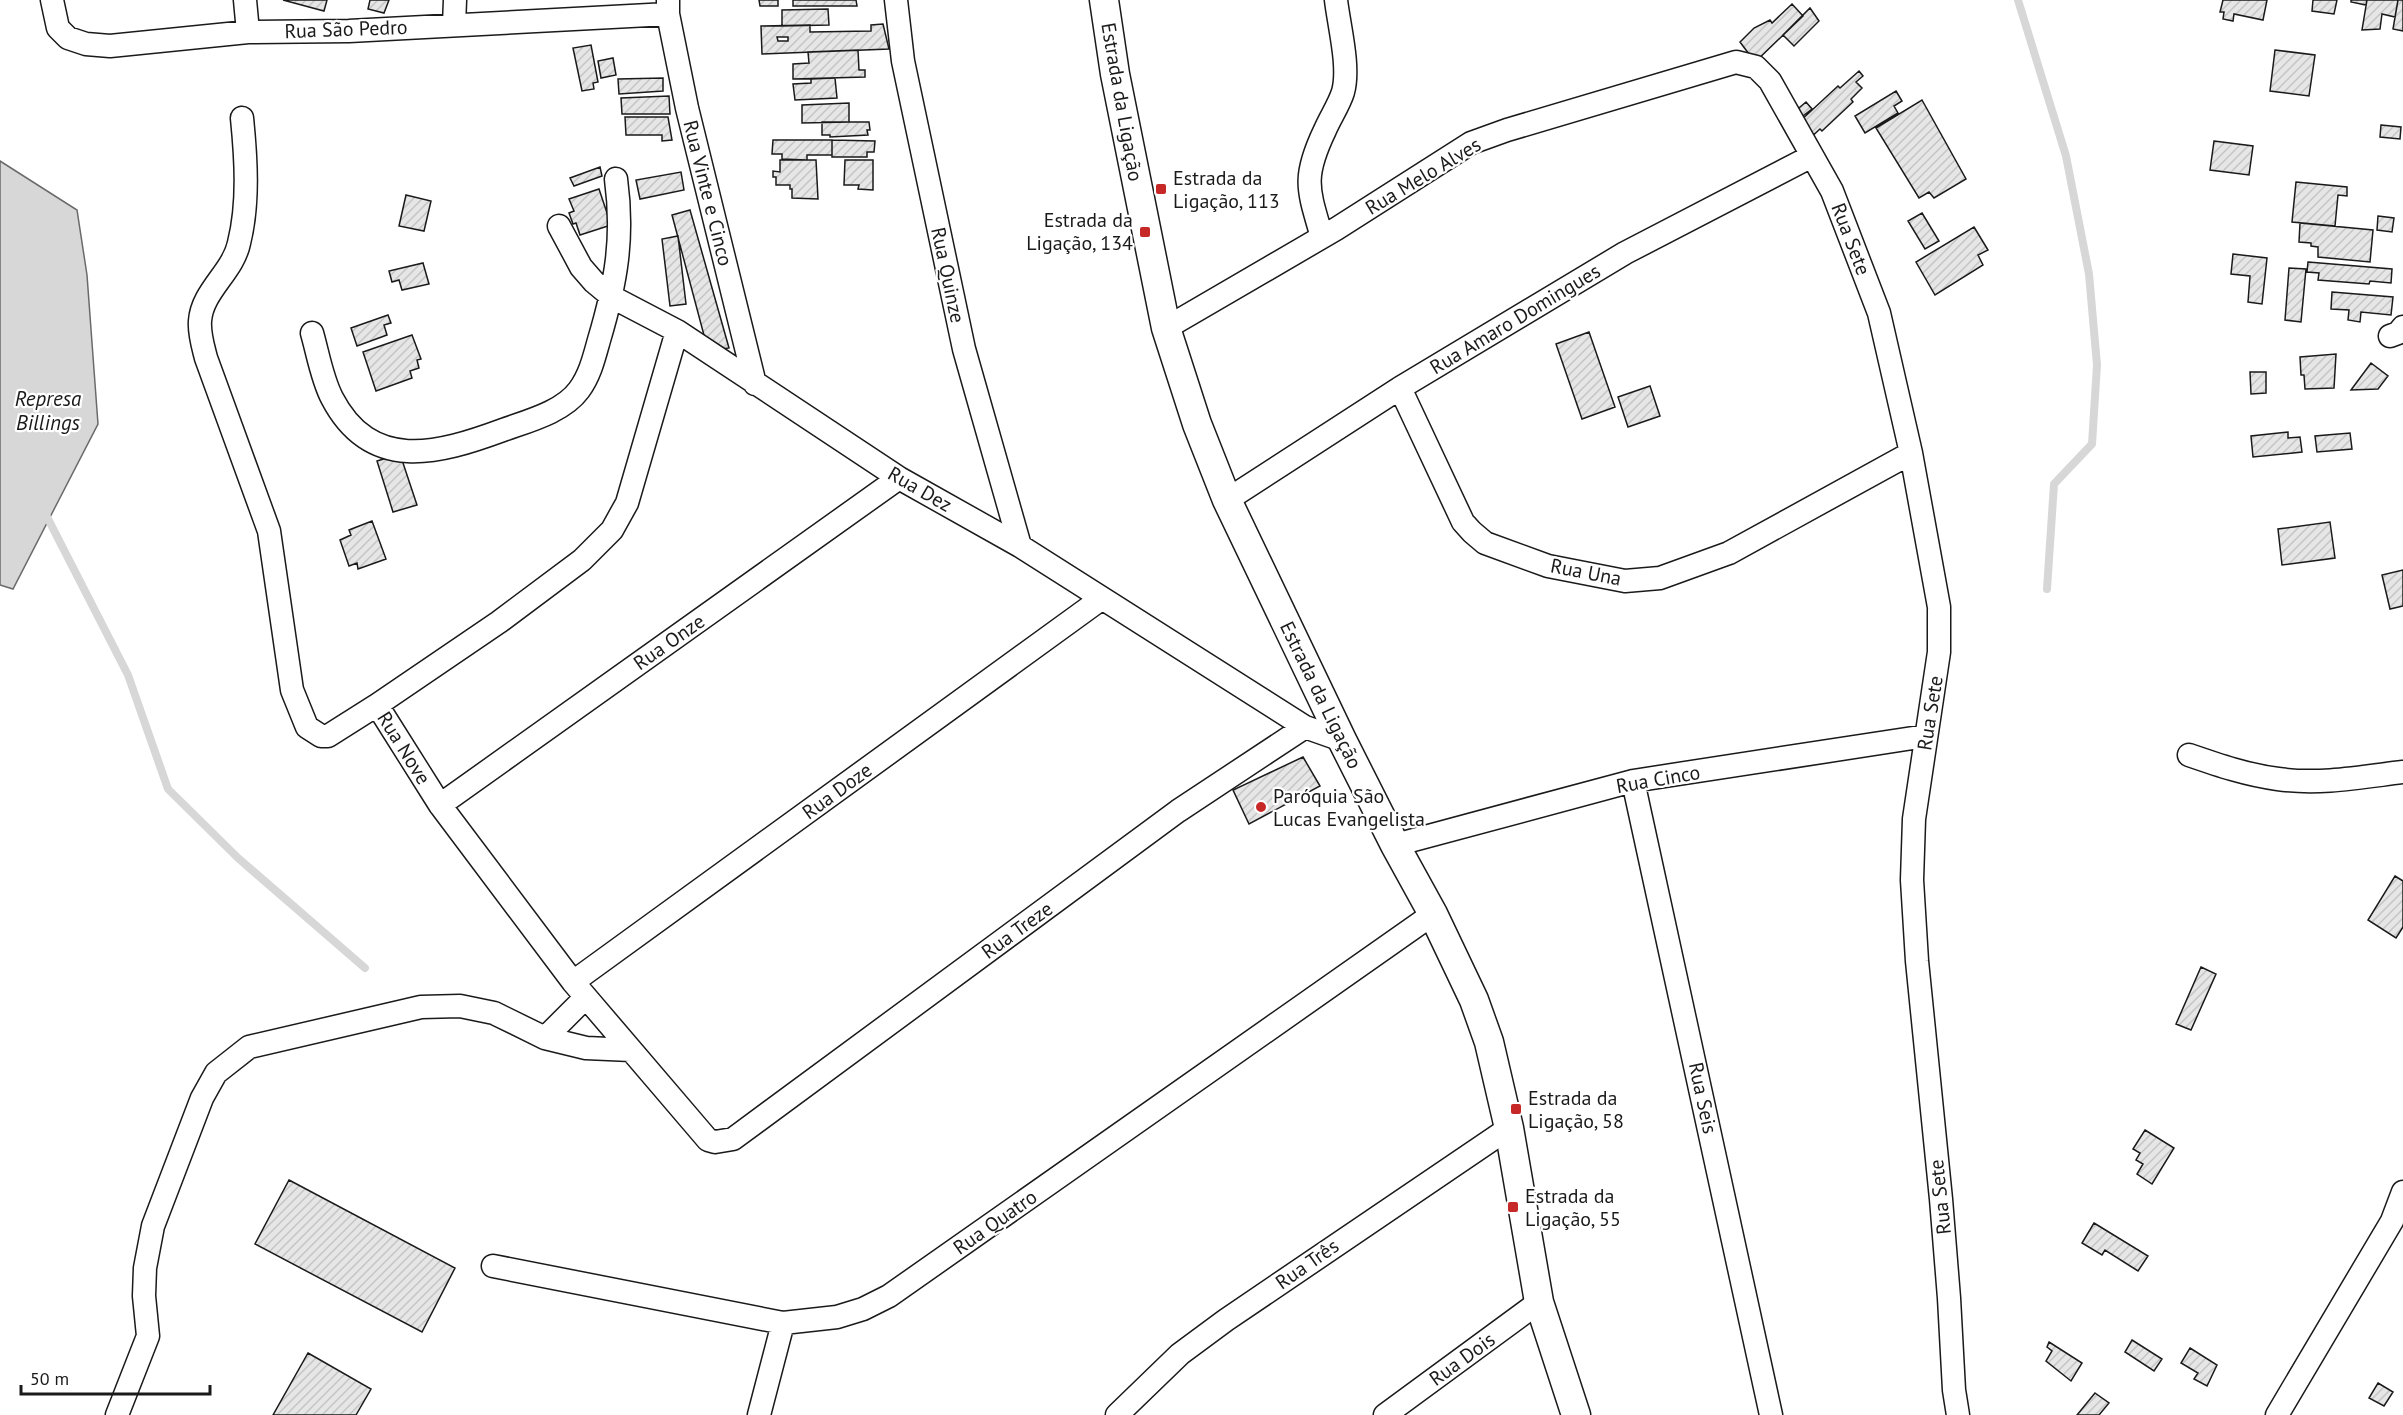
<svg xmlns="http://www.w3.org/2000/svg" width="2403" height="1415" font-family="'PT Sans',sans-serif">
	<style>
		.water { fill: #d7d7d7; stroke: #6a6a6a; stroke-width: 1.5 }
		.lines { fill: none; stroke-linecap: round; stroke-linejoin: round }
		.stream { stroke: #d7d7d7; stroke-width: 8 }
		.building { fill: url(#building-hatch); stroke: #1a1a1a; stroke-width: 1.5; fill-rule: evenodd }
		.minor-casing { stroke: #1a1a1a; stroke-width: 25 }
		.tertiary-casing { stroke: #1a1a1a; stroke-width: 31 }
		.minor { stroke: #fff; stroke-width: 22 }
		.tertiary { stroke: #fff; stroke-width: 28 }
		.poi-dot { fill: #c62828; stroke: #fff; stroke-width: 2 }
		.labels { text-anchor: middle; dominant-baseline: central; stroke-width: 4.5; stroke-linejoin: round; paint-order: stroke }
		.street-label { font-size: 20px; fill: #1a1a1a; stroke: #fff }
		.poi-label { font-size: 20px; fill: #1a1a1a; stroke: #fff; text-anchor: start }
		.water-label { font-size: 21px; font-style: italic; fill: #1a1a1a; stroke: #fff }
	</style>
	<defs>
		<pattern id="building-hatch" width="6" height="6" patternUnits="userSpaceOnUse" patternTransform="scale(1.5)"><rect width="6" height="6" fill="#e6e6e6"/><path d="M-1 1l2-2M0 6l6-6M5 7l2-2" fill="none" stroke="#c5c5c5"/></pattern>
	</defs>
	<rect width="100%" height="100%" fill="#fff"/>
	<path class="water" d="M0,161L77,210L87,275L98,424L13,589L0,585Z"/>
	<g class="lines">
		<path class="stream" d="M2018,0L2066,156L2089,274L2097,365L2092,444L2054,484L2047,589
			M44,511L128,675L168,789L238,858L365,968"/>
	</g>
	<path class="building" d="M283,0H327L324,11Z
		M370,0H389L384,13L368,9Z
		M759,0H778V6H760Z
		M793,0H856L857,6H793Z
		M2223,0H2267L2263,20L2234,14L2233,21L2223,19L2224,12H2220Z
		M2313,0H2337L2334,14L2312,11Z
		M2351,0H2367L2366,5L2351,2Z
		M2367,0H2398L2395,17L2382,14L2380,29L2362,30Z
		M2398,0H2403V31L2393,29Z
		M1792,4L1803,16L1755,62L1740,42L1754,28L1770,20L1772,23Z
		M1810,8L1819,21L1794,46L1783,35Z
		M828,9L829,25L782,26V10Z
		M883,24L889,49L762,54L761,26L810,25V32L871,31V25ZM777,37H788V41H778Z
		M591,45L598,82L593,83L594,89L582,91L573,48Z
		M858,50L859,70H865V77L793,79V64L809,63L808,52Z
		M2275,50L2315,55L2309,96L2270,91Z
		M613,58L616,75L601,78L598,61Z
		M1859,71L1863,76L1856,82L1862,88L1851,99L1853,102L1822,131L1820,129L1809,139L1798,123L1838,86L1840,88Z
		M663,78V91L619,94L618,79Z
		M835,78L837,98L795,100L793,84L811,83V79Z
		M1896,91L1902,101L1894,106L1898,113L1865,133L1855,116Z
		M669,96L670,114H622L621,98Z
		M1922,100L1966,179L1934,198L1929,192L1919,198L1876,128Z
		M1806,102L1812,109L1799,119L1793,113Z
		M849,103V122L802,123V105Z
		M625,117H668L672,140L662,141V135H626Z
		M822,122H869L870,130H867L868,135L830,137V135H822Z
		M2381,125L2401,127L2400,139L2380,137Z
		M773,140H832V155H807V160L782,159V154H772Z
		M832,140L875,141L874,152H867V157H832Z
		M2214,141L2253,146L2249,175L2210,170Z
		M780,160H816L818,199L792,198V189H790V185H776V177H773V171L780,172Z
		M845,160H873V190L858,189L859,185H844Z
		M600,167L602,176L574,186L570,178Z
		M681,172L684,190L640,199L636,180Z
		M2296,182L2347,187V196L2338,195L2335,226L2292,222Z
		M599,189L611,225L580,235L576,223L573,224L569,213L574,211L569,199Z
		M406,195L431,201L424,231L399,226Z
		M690,210L729,348L722,349L705,339L672,215Z
		M1922,213L1939,241L1925,249L1908,221Z
		M2378,216L2394,218L2392,232L2377,230Z
		M2300,223L2373,230L2370,262L2318,257V247L2311,246V243L2299,242Z
		M1974,227L1988,250L1978,255L1983,265L1935,295L1916,262Z
		M678,236L686,304L670,306L662,239Z
		M2233,254L2267,258L2262,304L2248,302L2250,276L2231,274Z
		M2308,262L2392,269L2391,283L2370,281L2369,284L2318,280L2319,273L2307,272Z
		M423,263L429,284L402,290L399,280L392,282L389,271Z
		M2289,268L2306,269L2301,322L2285,320Z
		M2332,292L2393,297L2391,315L2361,312L2360,322L2348,320L2349,310L2331,309Z
		M388,315L391,323L384,325L387,335L357,346L351,328Z
		M1589,332L1615,407L1582,419L1556,344Z
		M412,335L421,359L417,360L419,368L410,371L412,378L376,391L363,352Z
		M2336,354L2334,388L2305,389L2304,375H2301L2300,357Z
		M2371,363L2388,376L2378,389L2351,390Z
		M2250,372H2266V393L2251,394Z
		M1650,386L1660,416L1628,427L1618,397Z
		M2288,432V438L2300,437L2302,452L2253,457L2251,436Z
		M2350,433L2352,449L2317,452L2315,436Z
		M400,454L417,505L393,512L377,461Z
		M372,521L386,559L358,569L357,563L349,566L340,540L351,535L349,530Z
		M2330,522L2335,558L2282,565L2278,529Z
		M2403,570V606L2390,609L2382,575Z
		M1303,757L1320,786L1249,824L1233,790Z
		M2395,876L2403,881V927L2396,938L2368,920Z
		M2201,967L2216,974L2191,1030L2176,1024Z
		M2145,1130L2174,1148L2152,1184L2137,1174L2143,1164L2136,1160L2140,1153L2133,1149Z
		M289,1180L455,1268L422,1332L255,1244Z
		M2094,1223L2148,1256L2138,1271L2105,1250L2102,1255L2082,1243Z
		M2132,1340L2162,1359L2154,1371L2125,1352Z
		M2049,1342L2082,1363L2071,1381L2046,1361L2052,1351L2047,1347Z
		M2190,1348L2217,1365L2207,1386L2194,1379L2198,1373L2181,1363Z
		M308,1353L371,1389L356,1415H273Z
		M2378,1383L2393,1392L2384,1406L2369,1398Z
		M2095,1393L2109,1403L2099,1415H2077Z"/>
	<g class="lines">
		<g class="minor-casing">
			<path id="minor" d="M52,0L58,28L68,38L86,44L110,46L248,32L349,31L668,14
				M245,0L248,32
				M896,0L903,61L964,349L1020,546
				M668,1V14L687,108L755,384
				M454,25L455,0
				M242,118C246,158 249,203 239,243C233,272 202,291 200,321C199,334 203,346 206,358L269,531L292,690L307,727L321,736H328L377,705
				M559,226L581,267L594,282L612,297L677,331L899,478L1020,546L1305,727
				M1322,237C1308,189 1302,178 1325,130C1330,118 1339,105 1343,92C1350,67 1339,26 1336,0
				M1166,328L1336,229L1471,143L1507,130L1736,62L1756,67L1770,81L1832,191L1879,313L1911,453L1939,607V652L1914,819L1912,880L1917,961L1941,1199L1949,1298L1954,1390L1958,1415
				M677,331L627,503L612,530L582,560L499,622L377,705L440,805L573,982L708,1140L715,1142L733,1139L1178,811L1305,727L1342,740
				M312,333C318,354 322,379 332,398C371,473 438,454 503,430C528,421 563,412 579,390C590,375 594,358 599,340C616,283 624,238 616,179
				M2390,336L2398,333L2403,327
				M1400,388L1463,522L1472,532L1485,543L1548,566L1625,581L1660,578L1729,553L1911,453
				M1227,500L1400,388L1625,253L1812,156
				M2189,755C2218,765 2247,775 2278,779C2320,785 2362,777 2403,772
				M1633,781L1771,1415
				M440,805L899,478
				M1395,845L1633,781L1926,736
				M573,982L1101,599
				M545,1038L586,997
				M493,1266L783,1323L837,1317L863,1309L889,1296L1433,914
				M117,1415L148,1336L144,1296L145,1268L153,1226L202,1098L216,1073L249,1047L421,1007L460,1006L494,1013L545,1038L586,1048L631,1050
				M759,1415L783,1323
				M1117,1415L1180,1354L1226,1320L1509,1128
				M1385,1415L1539,1302
				M2277,1415L2392,1221L2403,1192"/>
		</g>
		<g class="tertiary-casing">
			<path id="tertiary" d="M1104,0L1115,74L1166,328L1197,424L1227,500L1342,740L1395,845L1433,914L1474,1000L1489,1042L1509,1128L1539,1302L1576,1415"/>
		</g>
		<use href="#minor" class="minor"/>
		<use href="#tertiary" class="tertiary"/>
	</g>
	<g class="poi-dot">
		<rect x="1155" y="183" width="12" height="12" rx="3"/>
		<rect x="1139" y="226" width="12" height="12" rx="3"/>
		<circle cx="1261" cy="807" r="6"/>
		<rect x="1510" y="1103" width="12" height="12" rx="3"/>
		<rect x="1507" y="1201" width="12" height="12" rx="3"/>
	</g>
	<g class="labels">
		<g class="street-label">
			<text transform="translate(346 29) rotate(-2)">Rua São Pedro</text>
			<text transform="translate(1122 102) rotate(80)">Estrada da Ligação</text>
			<text transform="translate(1423 176) rotate(-31)">Rua Melo Alves</text>
			<text transform="translate(708 193) rotate(76)">Rua Vinte e Cinco</text>
			<text transform="translate(1851 239) rotate(69)">Rua Sete</text>
			<text transform="translate(948 275) rotate(78)">Rua Quinze</text>
			<text transform="translate(1515 319) rotate(-31)">Rua Amaro Domingues</text>
			<text transform="translate(920 489) rotate(30)">Rua Dez</text>
			<text transform="translate(1586 572) rotate(11)">Rua Una</text>
			<text transform="translate(669 642) rotate(-35)">Rua Onze</text>
			<text transform="translate(1321 695) rotate(64)">Estrada da Ligação</text>
			<text transform="translate(1930 713) rotate(-81)">Rua Sete</text>
			<text transform="translate(404 748) rotate(58)">Rua Nove</text>
			<text transform="translate(1658 779) rotate(-10)">Rua Cinco</text>
			<text transform="translate(837 791) rotate(-36)">Rua Doze</text>
			<text transform="translate(1017 930) rotate(-36)">Rua Treze</text>
			<text transform="translate(1703 1098) rotate(78)">Rua Seis</text>
			<text transform="translate(1940 1197) rotate(-96)">Rua Sete</text>
			<text transform="translate(995 1222) rotate(-35)">Rua Quatro</text>
			<text transform="translate(1307 1264) rotate(-35)">Rua Três</text>
			<text transform="translate(1462 1359) rotate(-36)">Rua Dois</text>
		</g>
		<g class="poi-label">
			<text x="1173" y="178">Estrada da<tspan x="1173" dy="23">Ligação, 113</tspan></text>
			<text x="1133" y="220" text-anchor="end">Estrada da<tspan x="1133" dy="23">Ligação, 134</tspan></text>
			<text x="1273" y="796">Paróquia São<tspan x="1273" dy="23">Lucas Evangelista</tspan></text>
			<text x="1528" y="1098">Estrada da<tspan x="1528" dy="23">Ligação, 58</tspan></text>
			<text x="1525" y="1196">Estrada da<tspan x="1525" dy="23">Ligação, 55</tspan></text>
		</g>
		<g class="water-label">
			<text x="48" y="398">Represa<tspan x="48" dy="24">Billings</tspan></text>
		</g>
	</g>
	<path d="M21 1385v9h189v-9" fill="none" stroke="#1a1a1a" stroke-width="3"/>
	<text x="30" y="1385" font-size="18" fill="#1a1a1a" stroke="#ffffff" stroke-width="4.5" paint-order="stroke">50 m</text>
</svg>
